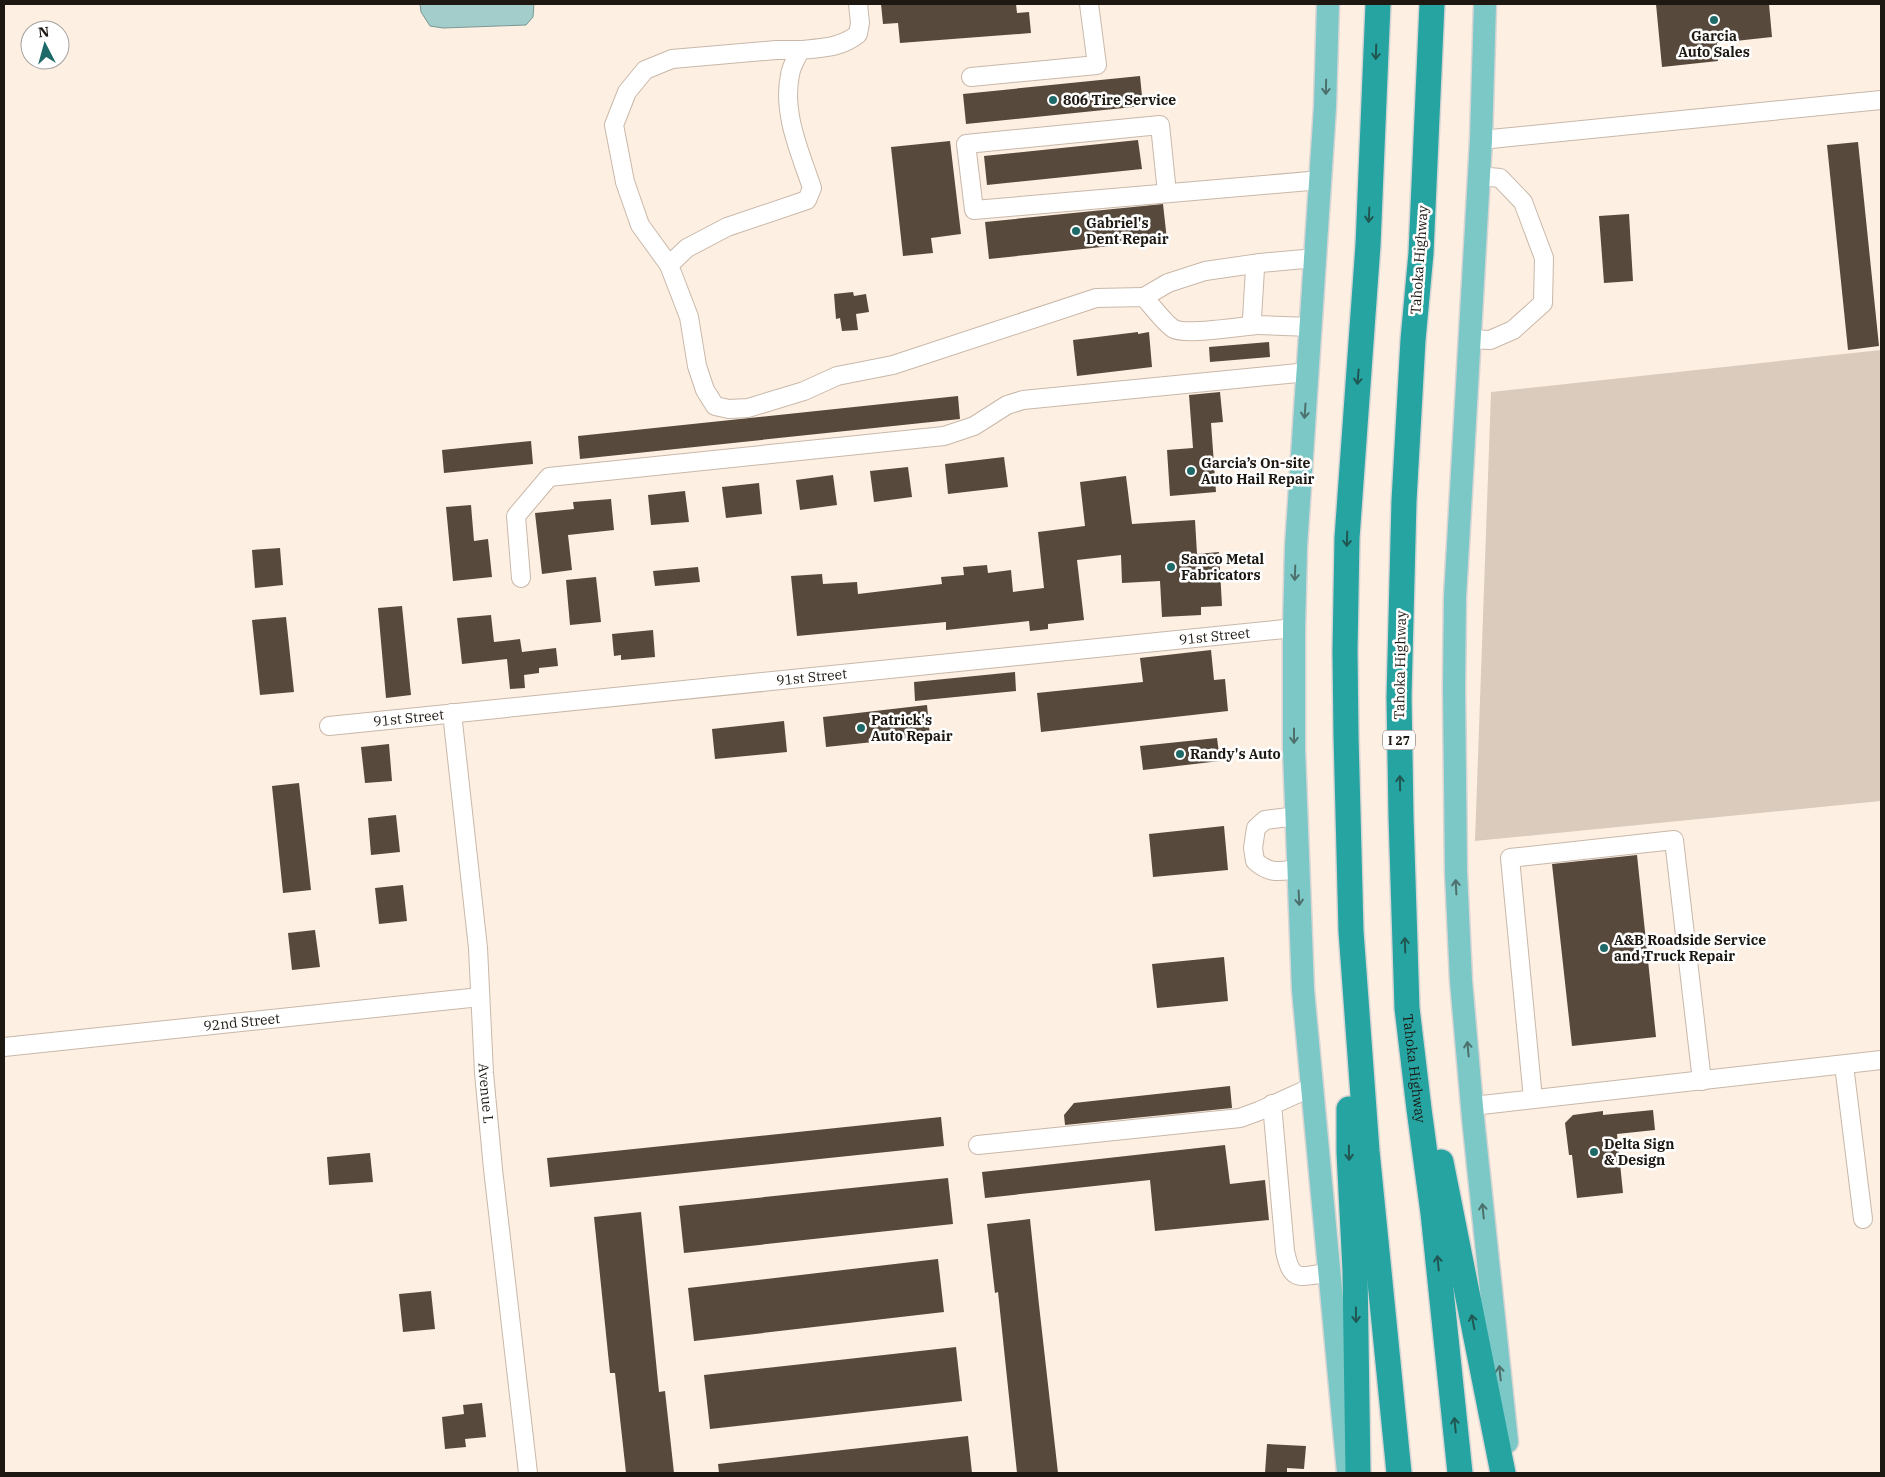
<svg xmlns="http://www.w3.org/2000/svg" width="1885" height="1477" font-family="'IBM Plex Serif',serif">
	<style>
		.green { fill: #dbcbbc }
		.water { fill: #a2cdcb; stroke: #7a9794 }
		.building { fill: #57493c }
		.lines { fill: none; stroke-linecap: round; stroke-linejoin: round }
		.minor-casing { stroke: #c9b8a9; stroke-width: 20 }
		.major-casing { stroke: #d6d5d4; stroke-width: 25 }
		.highway-casing { stroke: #d6d5d4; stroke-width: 28 }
		.minor { stroke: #fff; stroke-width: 18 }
		.major { stroke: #7cc8c7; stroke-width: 22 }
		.highway { stroke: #25a4a1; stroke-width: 25 }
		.oneway { stroke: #215752 }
		.oneway2 { stroke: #4d706c }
		.poi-dot { fill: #1e6a69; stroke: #fff; stroke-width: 2 }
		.labels { text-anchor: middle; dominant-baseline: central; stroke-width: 5; stroke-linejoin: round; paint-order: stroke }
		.shield { fill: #fff; stroke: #625d59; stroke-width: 1 }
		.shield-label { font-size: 12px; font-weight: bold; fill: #1e1812 }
		.poi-label { font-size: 14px; font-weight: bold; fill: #1e1812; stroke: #fff; text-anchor: start }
		.street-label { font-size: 14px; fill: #1e1812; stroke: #fff }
	</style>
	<rect width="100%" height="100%" fill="#fdefe2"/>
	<path class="green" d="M1881,350V801L1475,841L1491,392Z"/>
	<path class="water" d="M420,4H534L533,17L526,25L443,28L430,26L421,12Z"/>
	<path class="building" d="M881,4H1016L1017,13L1029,12L1031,33L900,43L898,23L883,24Z
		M1656,4H1769L1772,37L1717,43L1718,61L1662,67Z
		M1140,76L1143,106L966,124L963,94Z
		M1138,140L1142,169L987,185L984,156Z
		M950,141L961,234L931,238L933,253L903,256L891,147Z
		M1858,142L1879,346L1848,350L1827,145Z
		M1163,204L1167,240L989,259L985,222Z
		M1629,214L1633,281L1604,283L1599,216Z
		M853,292L854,296L866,294L869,312L856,314L858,330L842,331L840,318L836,319L834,294Z
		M1138,332V334L1149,332L1152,367L1077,376L1073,340Z
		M1269,342L1270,357L1210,362L1209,347Z
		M1220,392L1223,422L1211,423L1216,492L1170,496L1167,450L1193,448L1189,395Z
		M958,396L960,419L580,459L578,436Z
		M531,441L533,464L444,473L442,450Z
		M1004,457L1008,487L948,494L945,464Z
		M908,467L912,497L874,502L870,471Z
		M833,475L837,505L800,510L796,480Z
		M1126,476L1132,524L1195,520L1197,554L1219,552L1222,606L1201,607V615L1162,617L1160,581L1122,583L1121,555L1077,560L1084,620L1048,624V629L1030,631L1029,621L946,630V622L797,636L791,576L822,574L823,584L857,582L858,594L942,584L941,577L964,575L963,567L987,565L988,573L1011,570L1013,592L1044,588L1038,532L1085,526L1080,482Z
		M759,483L762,514L726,518L722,487Z
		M685,491L689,522L651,525L648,495Z
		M611,499L614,530L568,535L572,570L542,574L535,513L574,509L573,502Z
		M471,505L474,541L488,539L492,577L453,581L446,507Z
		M280,548L283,585L255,588L252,550Z
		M698,567L700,582L655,586L653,571Z
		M596,577L601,622L570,625L566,580Z
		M402,606L411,695L386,698L378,608Z
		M491,615L494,642L520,639L522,652L556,648L558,666L539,668V673L524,675L525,688L510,689L507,659L462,664L457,618Z
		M286,617L294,692L260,695L252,620Z
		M653,630L655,657L621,660V655L614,656L612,634Z
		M1211,650L1214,680L1225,679L1228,711L1041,732L1037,693L1143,682L1140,658Z
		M1015,672L1016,691L915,701L914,682Z
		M927,705L930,736L826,747L823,717Z
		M784,721L787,752L715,759L712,729Z
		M1217,738L1220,761L1143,770L1140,746Z
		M389,744L392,781L365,783L361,747Z
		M299,783L311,890L283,893L272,786Z
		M396,815L400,852L371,855L368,818Z
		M1224,826L1228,870L1153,877L1149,834Z
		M1637,855L1656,1037L1572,1046L1552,864Z
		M403,885L407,921L379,924L375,888Z
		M315,930L320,967L292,970L288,933Z
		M1224,957L1228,1001L1157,1008L1152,964Z
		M1230,1086L1232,1108L1065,1125L1064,1115L1074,1103Z
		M1653,1110L1655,1130L1617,1134L1623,1193L1577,1198L1572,1155H1569L1565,1123L1573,1115L1603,1111V1115Z
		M941,1117L944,1146L550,1187L547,1158Z
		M1225,1145L1230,1184L1265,1180L1269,1220L1155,1231L1150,1180L985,1198L982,1172Z
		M370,1153L373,1182L329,1185L327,1157Z
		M948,1178L953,1224L684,1253L679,1206Z
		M641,1212L659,1392L665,1391L674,1473H626L615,1373H610L594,1217Z
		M1030,1219L1039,1305L1058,1473H1017L998,1292L995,1293L987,1224Z
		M938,1259L944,1312L694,1341L688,1288Z
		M431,1291L435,1329L403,1332L399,1294Z
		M956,1347L962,1401L710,1429L704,1375Z
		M482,1403L486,1437L465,1439L466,1447L445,1449L442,1417L464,1414L463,1405Z
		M968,1436L972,1473H719L718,1464Z
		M1267,1444L1306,1446L1304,1469L1287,1468V1473H1265Z"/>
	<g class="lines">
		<g class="minor-casing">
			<g id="minor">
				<path d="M858,4L860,23L858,34C841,48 821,48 800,50C797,58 791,66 790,75C782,113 800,152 812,188L807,200L727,227L687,248L669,265L689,317L697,366L705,390L715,406L729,409L748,408L804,391L837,376L893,365L1096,298L1144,297C1151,305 1166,325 1174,329C1186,335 1239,327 1256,325"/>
				<path d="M971,77L1097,65L1089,4"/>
				<path d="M1481,140L1881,100"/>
				<path d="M1167,193L1160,125L966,144L974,210L1321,180"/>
				<path d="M669,265L640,225L625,182L614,125L627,92L645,70L672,59L776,50H800"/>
				<path d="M1144,297L1168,283L1205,271L1260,263"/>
				<path d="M1311,327L1256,325L1252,318L1255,269L1260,263L1315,258"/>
				<path d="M1470,339L1490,340L1513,330L1543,303L1544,258L1523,202L1500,178L1479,176"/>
				<path d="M521,578L516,516L549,477L944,436L974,426L1007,405L1023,400L1308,372"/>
				<path id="s1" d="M452,713L478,948L484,1073L493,1169L528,1473"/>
				<path id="s2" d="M329,726L1294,628"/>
				<path d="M1297,816L1265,820L1256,828L1253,848L1255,861C1271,875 1279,871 1300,869"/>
				<path id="s3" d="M4,1047L480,997"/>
				<path d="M1844,1065L1863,1219"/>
				<path d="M1533,1099L1510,858L1674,840L1702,1081"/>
				<path d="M1272,1104L1285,1251C1292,1284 1300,1276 1328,1273"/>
				<path d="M1473,1106L1881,1060"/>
				<path d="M978,1145L1240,1118L1259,1111L1312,1087"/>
			</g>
		</g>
		<g class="major-casing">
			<path id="major" d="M1328,4L1325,107L1296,547L1294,628V750L1303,990L1348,1472
				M1485,4L1481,140L1455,597L1454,687L1456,872L1461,981L1473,1118L1507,1442"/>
		</g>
		<g class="highway-casing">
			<g id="highway">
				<path d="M1378,4L1368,245L1347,538L1345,651L1346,735L1351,931L1367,1151L1399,1473"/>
				<path id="s4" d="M1432,4L1421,253L1413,340L1404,501L1399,697L1401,816L1407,1008L1419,1109L1433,1213L1460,1473"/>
				<path d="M1349,1109V1152L1355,1270L1358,1473"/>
				<path d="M1441,1162L1503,1473"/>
			</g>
		</g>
		<use href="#minor" class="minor"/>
		<use href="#major" class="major"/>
		<use href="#highway" class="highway"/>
	</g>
	<defs><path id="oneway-shaft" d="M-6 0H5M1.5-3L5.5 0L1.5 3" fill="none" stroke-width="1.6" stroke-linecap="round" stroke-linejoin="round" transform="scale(1.25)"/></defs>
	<g class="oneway">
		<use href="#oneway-shaft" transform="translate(1376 52) rotate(92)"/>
		<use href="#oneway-shaft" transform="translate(1369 215) rotate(93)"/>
		<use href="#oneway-shaft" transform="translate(1358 377) rotate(95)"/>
		<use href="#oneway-shaft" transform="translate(1347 539) rotate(92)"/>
		<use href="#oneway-shaft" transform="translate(1400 783) rotate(-91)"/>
		<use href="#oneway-shaft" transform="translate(1405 945) rotate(-92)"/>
		<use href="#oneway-shaft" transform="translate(1349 1153) rotate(89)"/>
		<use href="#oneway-shaft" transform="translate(1438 1263) rotate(-96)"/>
		<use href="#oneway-shaft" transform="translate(1356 1315) rotate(89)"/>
		<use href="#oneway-shaft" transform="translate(1473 1322) rotate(-101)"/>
		<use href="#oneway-shaft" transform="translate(1455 1425) rotate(-96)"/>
	</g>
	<g class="oneway2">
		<use href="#oneway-shaft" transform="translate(1326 87) rotate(91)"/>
		<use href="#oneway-shaft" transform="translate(1305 411) rotate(94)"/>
		<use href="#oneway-shaft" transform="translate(1295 573) rotate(92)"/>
		<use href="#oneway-shaft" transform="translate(1294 736) rotate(90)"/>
		<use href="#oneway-shaft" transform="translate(1456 887) rotate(-93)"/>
		<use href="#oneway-shaft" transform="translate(1299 898) rotate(87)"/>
		<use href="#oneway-shaft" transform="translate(1468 1049) rotate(-95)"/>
		<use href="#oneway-shaft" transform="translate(1483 1211) rotate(-96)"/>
		<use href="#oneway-shaft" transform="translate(1500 1373) rotate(-96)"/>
	</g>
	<g class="poi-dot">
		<circle cx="1714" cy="20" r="5"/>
		<circle cx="1053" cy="100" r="5"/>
		<circle cx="1076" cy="231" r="5"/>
		<circle cx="1191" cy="471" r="5"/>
		<circle cx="1171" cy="567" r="5"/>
		<circle cx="861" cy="728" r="5"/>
		<circle cx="1180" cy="754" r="5"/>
		<circle cx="1604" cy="948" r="5"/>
		<circle cx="1594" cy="1152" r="5"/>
	</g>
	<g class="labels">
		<rect class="shield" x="1383" y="730.5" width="32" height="19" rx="4"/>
		<g class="shield-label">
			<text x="1399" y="740">I 27</text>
		</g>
		<g class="poi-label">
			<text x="1714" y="36" text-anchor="middle">Garcia<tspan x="1714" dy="16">Auto Sales</tspan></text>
			<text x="1063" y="100">806 Tire Service</text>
			<text x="1086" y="223">Gabriel's<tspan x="1086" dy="16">Dent Repair</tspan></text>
			<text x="1201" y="463">Garcia’s On-site<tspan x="1201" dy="16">Auto Hail Repair</tspan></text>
			<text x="1181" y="559">Sanco Metal<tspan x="1181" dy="16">Fabricators</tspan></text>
			<text x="871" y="720">Patrick's<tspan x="871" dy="16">Auto Repair</tspan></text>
			<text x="1190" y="754">Randy's Auto</text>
			<text x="1614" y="940">A&amp;B Roadside Service<tspan x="1614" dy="16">and Truck Repair</tspan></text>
			<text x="1604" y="1144">Delta Sign<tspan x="1604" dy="16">&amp; Design</tspan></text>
		</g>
		<g class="street-label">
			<text transform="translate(1419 260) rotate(-86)">Tahoka Highway</text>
			<text stroke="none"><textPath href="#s2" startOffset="890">91st Street</textPath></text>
			<text transform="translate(1400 665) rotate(-89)">Tahoka Highway</text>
			<text stroke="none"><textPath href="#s2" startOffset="485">91st Street</textPath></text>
			<text stroke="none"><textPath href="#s2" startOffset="80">91st Street</textPath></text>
			<text stroke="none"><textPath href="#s3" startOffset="239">92nd Street</textPath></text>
			<text stroke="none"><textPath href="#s4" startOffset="1066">Tahoka Highway</textPath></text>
			<text stroke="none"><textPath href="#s1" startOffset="382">Avenue L</textPath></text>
		</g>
	</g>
	<rect width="1885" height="1477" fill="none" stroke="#1e1812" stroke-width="10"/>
	<g transform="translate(45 45) rotate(354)"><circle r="24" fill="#ffffff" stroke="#a5a3a0"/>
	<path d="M0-4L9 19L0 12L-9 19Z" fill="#1e6a69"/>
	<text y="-8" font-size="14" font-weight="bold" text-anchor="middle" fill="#1e1812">N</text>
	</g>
</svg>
